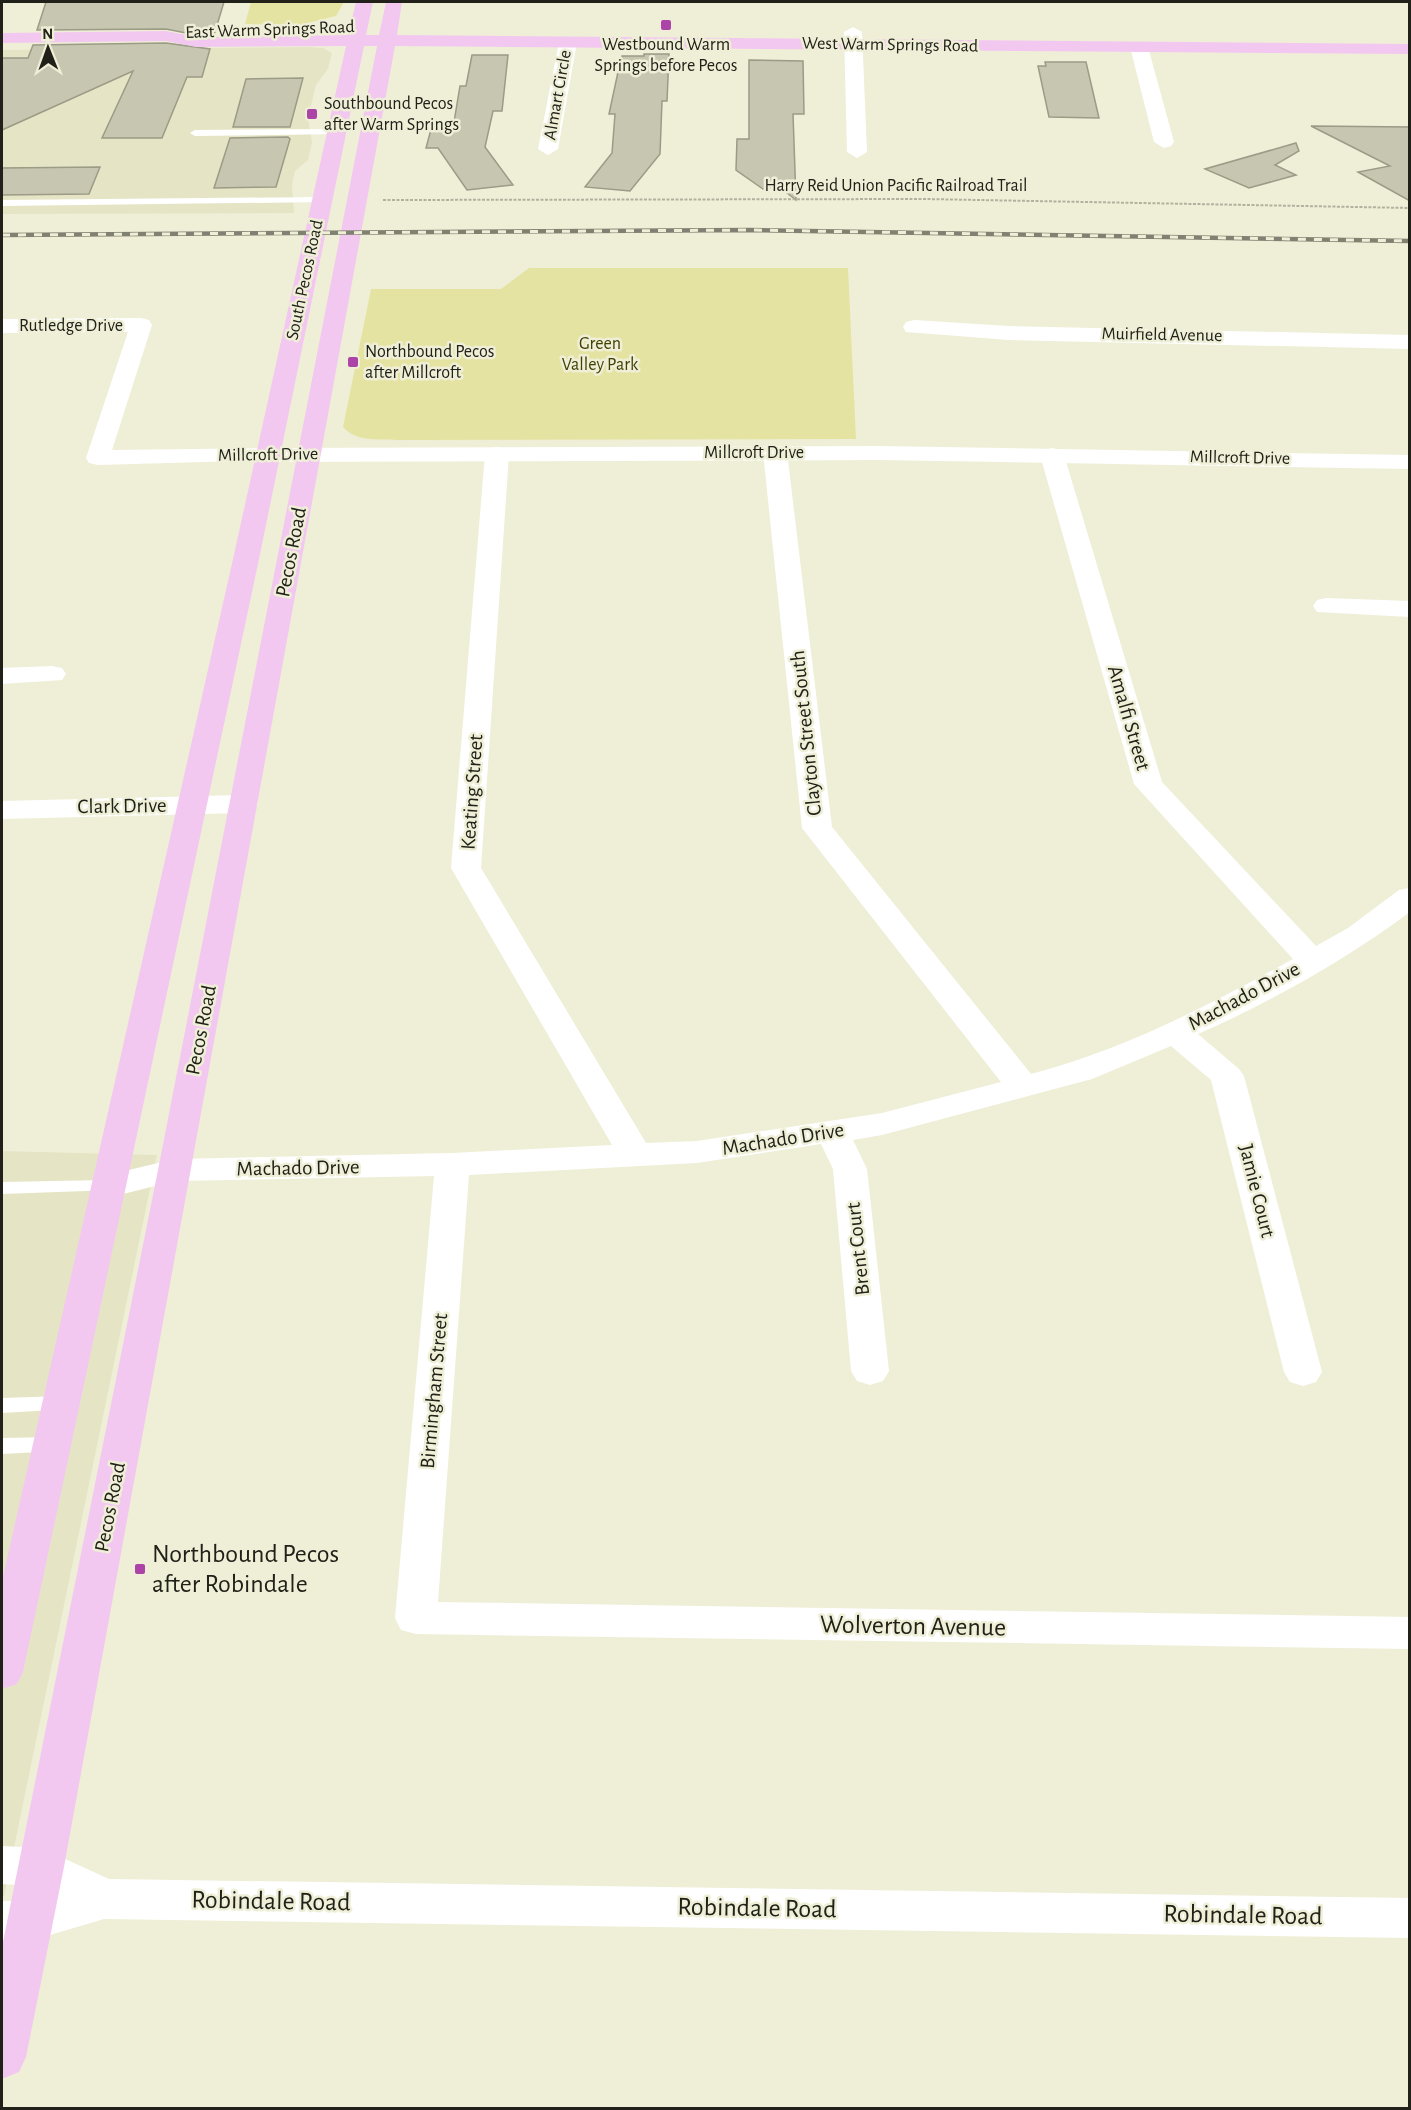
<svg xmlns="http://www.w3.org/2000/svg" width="1411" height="2110" font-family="'Alegreya Sans',sans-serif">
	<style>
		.built { fill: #e5e5c6 }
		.green { fill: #e5e3a1 }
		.building { fill: #c7c7b1; stroke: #9b9b86; stroke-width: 1.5 }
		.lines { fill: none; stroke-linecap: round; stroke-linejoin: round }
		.path { stroke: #b1b19e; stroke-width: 2; stroke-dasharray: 3 1.5; stroke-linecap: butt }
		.service { fill: #fff; fill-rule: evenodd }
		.minor { fill: #fff; fill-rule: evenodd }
		.tertiary { fill: #fff; fill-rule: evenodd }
		.primary { fill: #f3c8f0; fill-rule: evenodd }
		.rail-casing { stroke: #818172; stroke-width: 4.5 }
		.rail { stroke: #efefd8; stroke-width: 3; stroke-dasharray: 8; stroke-linecap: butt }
		.poi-dot { fill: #ac44a8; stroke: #efefd8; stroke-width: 2 }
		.labels { text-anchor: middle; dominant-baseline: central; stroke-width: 5; stroke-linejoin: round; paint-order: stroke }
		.far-street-label { font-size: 18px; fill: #212119; stroke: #efefd8 }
		.far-poi-label { font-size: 18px; fill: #212119; stroke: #efefd8; text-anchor: start }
		.far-park-label { font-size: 18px; fill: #434004; stroke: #efefd8 }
		.street-label { font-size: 21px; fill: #212119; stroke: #efefd8 }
		.near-poi-label { font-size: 26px; fill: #212119; stroke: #efefd8; text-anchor: start }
		.near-street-label { font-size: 26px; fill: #212119; stroke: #efefd8 }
	</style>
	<rect width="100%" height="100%" fill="#efefd8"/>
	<path class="built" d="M309,47L323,48L332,53L328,69L316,85L308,118L312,142L308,160L295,171L292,185L294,213L2,214V50Z
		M2,1151L157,1155L4,1896H2Z"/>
	<path class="green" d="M251,2H344L336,16L300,25L245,24Z
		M529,268H848L856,439L397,440C378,439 356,442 343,427L371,289H501Z"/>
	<path class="building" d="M46,2H224L214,35H196L166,29L37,30Z
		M166,43L210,49L202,77H187L162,138H102L133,71L2,130V58H28L33,45Z
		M644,54H669L667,101H662L660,154L630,191L585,187L612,153L615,114H609L618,72H621L622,56H644Z
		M472,55H508L502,111H493L485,147L513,185L467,190L438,148H426L433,122H454L460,86H466Z
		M749,60L803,61L804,114H793L796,200L778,186L763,189L736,170L737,139H749Z
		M1045,62H1086L1099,118L1049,117L1038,66H1046Z
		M303,78L290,127H233L246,79Z
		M1311,126L1410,127V201L1358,172L1390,166Z
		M288,137L290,139L276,187L214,188L230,138Z
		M1296,143L1299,151L1275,165L1296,175L1249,188L1205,169Z
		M100,167L89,194L2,195V168Z"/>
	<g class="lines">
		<path class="path" d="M383,200L925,199L1410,208"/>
		<path class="service" d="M338,129L343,132L342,134L195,136L190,133L195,130Z
			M322,197L328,200L326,202L2,206V200Z
			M107,1180L114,1182L117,1186L114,1190L2,1194V1182Z
			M62,1396L69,1399L72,1404L69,1409L2,1413V1398Z
			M53,1437L60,1439L64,1445L60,1451L2,1454V1438Z"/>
		<path class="minor" d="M853,27L862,32L867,152L857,158L847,152L844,32Z
			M568,37L577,42L558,149L548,155L538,149L559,42Z
			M1139,42L1148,47L1174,142L1171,146L1164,148L1154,142L1130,47Z
			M141,318L149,320L152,325L112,450L268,448L277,450L280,455L277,460L98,465L89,463L86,458L128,332L2,333V319Z
			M914,320L1009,326L1410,335V349L1009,340L906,332L903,327L906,322Z
			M775,445L784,447L787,452L832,827L1031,1074C1123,1050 1210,1005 1293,959L1134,784L1040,455L1043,450L1052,448L1061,450L1064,455L1162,782L1316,946L1348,928L1399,890L1410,888V912C1345,960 1271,1002 1198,1034L1239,1069L1244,1076L1322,1372L1316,1382L1303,1386L1290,1382L1284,1372L1211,1080L1171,1046L1092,1079L882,1135L853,1140L867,1169L889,1371L883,1381L870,1385L857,1381L851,1371L833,1169L821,1144L697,1163L469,1175L438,1602L1410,1617V1649L416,1634L401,1630L395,1618L434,1176L175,1181L107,1198L95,1194L90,1186L95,1178L175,1159L452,1153L612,1145L451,868L485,454L488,449L497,447L506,449L509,454L481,868L646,1143L697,1141L882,1113L1001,1082L802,828L763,452L766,447Z
			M1326,598L1410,601V617L1317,612L1313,606L1317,600Z
			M52,666L62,668L66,674L62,680L2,684V668Z
			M243,795L253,798L258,804L253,810L243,813L2,819V801Z"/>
		<path class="tertiary" d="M879,446L1410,455V469L879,460L268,462L259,460L256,455L259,450L268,448Z
			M2,1846L41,1848L109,1879L1410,1898V1938L104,1919L30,1941H2V1901H30L52,1895L36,1886L2,1884Z"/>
		<path class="primary" d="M356,2H373L366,35H379L386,2H402L397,35L1410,44V54L395,46L64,1867L26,2057L19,2072L2,2079V1947L158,1170L377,46H364L259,559L23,1672L17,1684L2,1689V1581L233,559L346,46L196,47L166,41L2,43V33L166,31L196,37L348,35Z"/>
		<g class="rail-casing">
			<path id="rail" d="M2,235L750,230L1410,241"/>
		</g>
		<use href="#rail" class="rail"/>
	</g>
	<g class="poi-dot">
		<rect x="660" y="19" width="12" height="12" rx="3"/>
		<rect x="306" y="108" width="12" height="12" rx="3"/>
		<rect x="347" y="356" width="12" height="12" rx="3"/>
		<rect x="134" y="1563" width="12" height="12" rx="3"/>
	</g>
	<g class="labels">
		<g class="far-street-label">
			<text transform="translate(270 30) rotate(-2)">East Warm Springs Road</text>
			<text transform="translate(890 45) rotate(1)">West Warm Springs Road</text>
			<text transform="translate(558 95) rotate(-80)">Almart Circle</text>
			<text x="896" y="186">Harry Reid Union Pacific Railroad Trail</text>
			<text transform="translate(305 280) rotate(-78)">South Pecos Road</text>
			<text x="71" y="326">Rutledge Drive</text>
			<text transform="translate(1162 335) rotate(1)">Muirfield Avenue</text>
			<text x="754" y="453">Millcroft Drive</text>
			<text transform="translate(268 455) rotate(-1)">Millcroft Drive</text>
			<text transform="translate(1240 458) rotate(1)">Millcroft Drive</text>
		</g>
		<g class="far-poi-label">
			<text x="666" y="45" text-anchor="middle">Westbound Warm<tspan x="666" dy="21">Springs before Pecos</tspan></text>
			<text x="324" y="104">Southbound Pecos<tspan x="324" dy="21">after Warm Springs</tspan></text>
			<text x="365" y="352">Northbound Pecos<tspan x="365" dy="21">after Millcroft</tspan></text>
		</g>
		<g class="far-park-label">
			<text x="600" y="344">Green<tspan x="600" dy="21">Valley Park</tspan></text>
		</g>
		<g class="street-label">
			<text transform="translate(291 552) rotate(-79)">Pecos Road</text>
			<text transform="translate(1129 718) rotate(74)">Amalfi Street</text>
			<text transform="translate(806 733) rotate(-96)">Clayton Street South</text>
			<text transform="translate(472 792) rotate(-86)">Keating Street</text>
			<text transform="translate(122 806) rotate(-1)">Clark Drive</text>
			<text transform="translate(1244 996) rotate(-28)">Machado Drive</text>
			<text transform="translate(201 1030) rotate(-79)">Pecos Road</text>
			<text transform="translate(783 1139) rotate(-9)">Machado Drive</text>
			<text transform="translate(298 1168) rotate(-1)">Machado Drive</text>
			<text transform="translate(1257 1191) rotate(76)">Jamie Court</text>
			<text transform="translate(858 1249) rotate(-96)">Brent Court</text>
			<text transform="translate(434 1391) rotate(-85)">Birmingham Street</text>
			<text transform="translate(110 1507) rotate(-79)">Pecos Road</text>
		</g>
		<g class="near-poi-label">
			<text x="152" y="1554">Northbound Pecos<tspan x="152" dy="30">after Robindale</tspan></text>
		</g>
		<g class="near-street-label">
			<text transform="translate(913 1626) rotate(1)">Wolverton Avenue</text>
			<text transform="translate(271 1901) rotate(1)">Robindale Road</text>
			<text transform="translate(757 1908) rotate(1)">Robindale Road</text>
			<text transform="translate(1243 1915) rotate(1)">Robindale Road</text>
		</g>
	</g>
	<rect width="1411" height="2110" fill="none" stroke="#212119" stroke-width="6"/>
	<g transform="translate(48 48) rotate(359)" stroke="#efefd8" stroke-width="4.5" paint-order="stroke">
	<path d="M0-4.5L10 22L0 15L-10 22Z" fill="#212119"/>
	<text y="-9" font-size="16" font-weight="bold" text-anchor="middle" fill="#212119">N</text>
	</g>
</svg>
